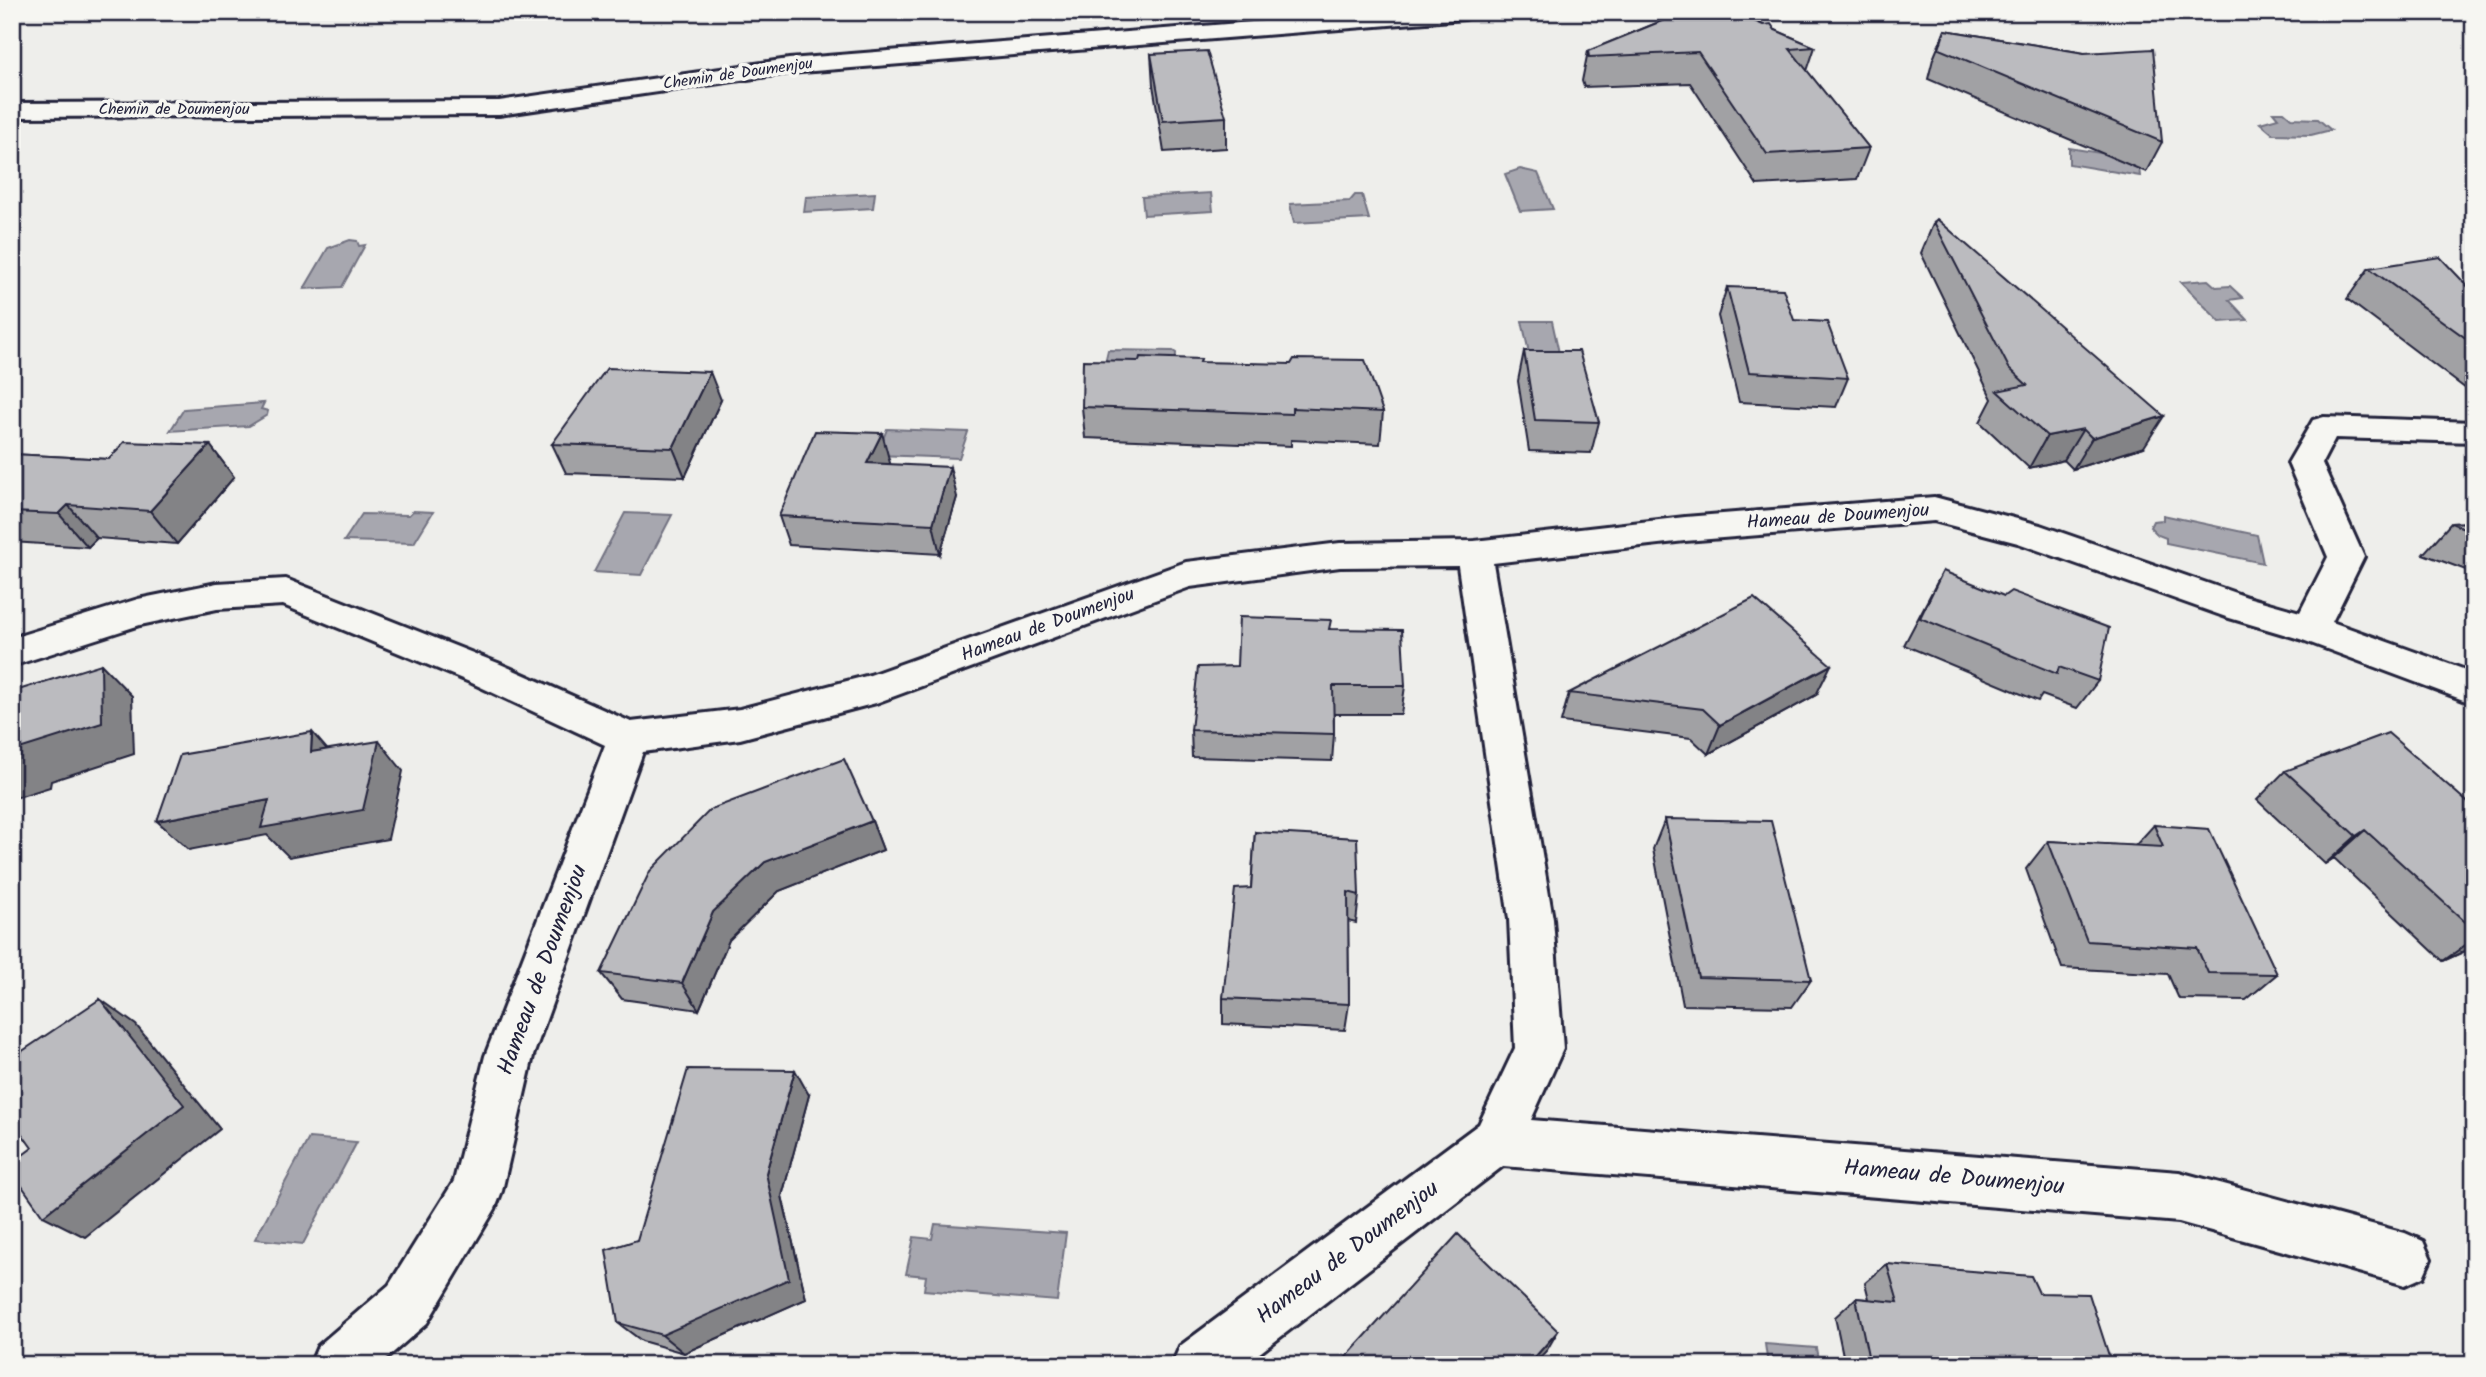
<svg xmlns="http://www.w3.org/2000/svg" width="2486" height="1377" font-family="Kalam,sans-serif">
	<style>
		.water { fill: #a7a7af; stroke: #727281; stroke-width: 2 }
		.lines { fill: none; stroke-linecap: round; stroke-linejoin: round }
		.minor-casing { stroke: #22223b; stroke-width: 6 }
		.minor { fill: #f6f6f2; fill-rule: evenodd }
		.wall { fill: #a1a1a4; stroke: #22223b; stroke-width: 2 }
		.shaded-wall { fill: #838386; stroke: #22223b; stroke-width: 2 }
		.building { fill: #bbbbbf; stroke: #22223b; stroke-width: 2 }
		.labels { text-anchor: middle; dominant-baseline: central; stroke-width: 7; stroke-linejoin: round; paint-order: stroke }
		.far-street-label { font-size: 16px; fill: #22223b; stroke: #f6f6f2 }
		.street-label { font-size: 19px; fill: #22223b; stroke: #f6f6f2 }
		.near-street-label { font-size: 23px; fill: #22223b; stroke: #f6f6f2 }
	</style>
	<rect width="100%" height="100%" fill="#eeeeeb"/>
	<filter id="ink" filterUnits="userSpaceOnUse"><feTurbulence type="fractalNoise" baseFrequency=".0143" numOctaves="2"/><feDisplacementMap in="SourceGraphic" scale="14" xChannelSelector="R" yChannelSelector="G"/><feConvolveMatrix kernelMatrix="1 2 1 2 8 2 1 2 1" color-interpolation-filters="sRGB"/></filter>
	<g filter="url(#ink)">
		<path class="water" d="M2273,112H2284L2291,118L2318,119L2331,130L2311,135L2273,134L2260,123L2278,118Z
			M2069,148L2138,159L2140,176L2069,164Z
			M1520,169L1538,173L1553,209L1520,211L1505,174Z
			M875,193L873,208L804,212L806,197Z
			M1211,193L1213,211L1144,215L1142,197Z
			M1355,195H1362L1369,219L1294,223L1290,204L1350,201Z
			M350,240L357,241L359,246L365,245L342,287L304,289L328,248Z
			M2208,280L2216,287L2230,286L2243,298L2229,300L2248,320L2220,322L2181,282Z
			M1522,321H1552L1561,362H1531Z
			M1108,350L1173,351L1176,353L1175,370L1104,367Z
			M264,403L261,409L268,411L267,415L249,426L170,431L184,409Z
			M887,429L968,432L959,458L877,455Z
			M413,511L433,512L414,543L344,541L362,514L409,515Z
			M625,513L672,515L641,575L594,572Z
			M2163,515L2257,535L2263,563L2166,543V538L2158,535L2150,527L2153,521L2163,520Z
			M309,1138L357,1142L303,1244L255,1239Z
			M935,1224L1066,1233L1057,1301L924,1290L926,1276L906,1274L914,1237L932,1239Z
			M1765,1344L1816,1348L1819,1365H1768Z"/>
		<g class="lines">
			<g class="minor-casing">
				<path id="minor" d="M1376,12H1475L1472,17L1464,19L789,73L499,115L12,117V103L499,101L789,59Z
					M2324,417L2474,422V442L2335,438L2322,463L2364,557L2332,622L2474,673V704L2300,639L2226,617L2018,543L1934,521L1685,541L1493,563L1553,919L1563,1049L1531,1120L2179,1172L2405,1233L2423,1241L2431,1259L2423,1277L2405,1285L2179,1222L1503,1166L1244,1365H1172L1180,1346L1479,1124L1515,1048L1509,919L1458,566L1340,567L1190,587L876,703L740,739L643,752L533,1056L502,1191L495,1209L427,1323L379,1365H310L318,1346L389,1285L454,1181L485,1056L605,745L472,683L283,605L217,609L140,625L12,666V638L138,599L217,583L286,579L498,663L631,722L740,709L870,675L1186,562L1340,543L1474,541L1685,517L1934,497L2040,525L2247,597L2300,612L2328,557L2288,463L2313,420Z"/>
			</g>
			<use href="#minor" class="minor"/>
		</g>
		<path class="wall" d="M1661,12H1734L1815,47L1807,71L1869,148L1857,179L1757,185L1690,83L1584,87L1582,81L1588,51L1659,22Z
			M1945,30L2084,53L2162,142L2146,172L1928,79L1933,59Z
			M1151,54L1226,117V148L1164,152L1153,85Z
			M1934,222L2144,447L2073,469L2064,460L2029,468L1980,422L1992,399L1921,253Z
			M2369,268L2474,293V395L2347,299Z
			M1727,287L1794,320L1848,378L1836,407L1739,402L1718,316Z
			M1524,351L1599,422L1591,453L1529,451L1518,381Z
			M1201,362L1383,412L1380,444L1291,440V446L1085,438L1082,407Z
			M721,400L685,477L566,473L552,444Z
			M210,445L234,477L177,544L97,538L88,547L12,542V454L109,459Z
			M890,463L889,464L957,497L940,554L789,545L779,516Z
			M2474,522V573L2423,554L2451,523Z
			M1943,571L2098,681L2077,708L2042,695L2038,701L1904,645Z
			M1330,629L1405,686L1401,714H1334V734L1332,761L1192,757L1191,730L1237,666Z
			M1569,693L1816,695L1708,754L1691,738L1561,722Z
			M2285,771L2474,808V947L2443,961L2334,858L2325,864L2257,800Z
			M1665,819L1811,980L1792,1007L1683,1005L1653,849Z
			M872,821L883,850L779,891L729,940L699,1010L622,999L601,973Z
			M2154,825L2277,974L2246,1000L2179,999L2168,974L2062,968L2026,869L2048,841L2135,846Z
			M1255,832L1359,895L1356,923L1348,921L1349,1004L1345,1030L1223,1024V998L1251,888Z
			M809,1095L782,1196L806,1299L684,1353L642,1341L618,1323L637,1240Z
			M1887,1264L2039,1293L2112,1365H1845L1835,1317L1856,1298L1869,1299L1865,1283Z"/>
		<path class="shaded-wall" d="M710,372L721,400L685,477L673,448Z
			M2164,416L2144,447L2073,469L2092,438Z
			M2083,429L2064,460L2029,468L2047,436Z
			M882,433L890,463L875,493L867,463Z
			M210,445L234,477L177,544L150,511Z
			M950,467L957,497L940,554L933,524Z
			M68,505L97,538L88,547L59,514Z
			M101,664L132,696L134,754L51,781L50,787L12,799V757L16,750Z
			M1831,665L1816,695L1708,754L1720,725Z
			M312,732L338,762L311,752Z
			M379,741L403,771L388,839L289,857L267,835L189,850L157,821L269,800Z
			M872,821L883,850L779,891L729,940L699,1010L682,983L713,912L765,862Z
			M2365,830L2334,858L2325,864L2356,836Z
			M2474,939V947L2443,961Z
			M100,999L136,1025L220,1129L85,1237L43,1216Z
			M795,1070L809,1095L782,1196L806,1299L684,1353L662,1335L766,1173Z
			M1558,1331L1547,1350L1533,1365H1528Z"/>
		<path class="building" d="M1671,12H1734L1763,25L1771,24L1775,30L1815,47L1790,49L1869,148L1767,154L1698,52L1589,57L1588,51L1674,16Z
			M1945,30L2084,53L2153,49L2162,142L1939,49Z
			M1207,51L1226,117L1163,121L1151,54Z
			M1937,219L2164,416L2092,438L2083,429L2047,436L1997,391L2027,385L2009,368L1934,222Z
			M2440,257L2474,293V344L2369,268Z
			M1727,287L1783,289L1794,320L1827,322L1848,378L1749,372Z
			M1524,351H1579L1599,422L1535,420Z
			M1140,357L1201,359L1200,362L1291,364L1294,359L1365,360L1383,412L1292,408V414L1082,407L1083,360L1139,361Z
			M607,368L710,372L673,448L552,444Z
			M815,431L882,433L867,463L950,467L933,524L779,516Z
			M124,442L210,445L150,511L68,505L59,514L12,512V454L109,459Z
			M2474,522V532L2451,523Z
			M1943,571L2004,596L2011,591L2109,628L2098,681L2059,667L2057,674L1920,618Z
			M1754,598L1831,665L1720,725L1703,709L1569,693Z
			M1239,617L1331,620L1329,629L1402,630L1405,686H1333L1334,734L1191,730L1198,667L1237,666Z
			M101,664L102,723L16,750L14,757H12V692Z
			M312,732L311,752L379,741L363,810L261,828L269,800L157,821L180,755Z
			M2388,733L2474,808V930L2365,830L2356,836L2285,771Z
			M844,759L872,821L765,862L713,912L682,983L601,973L650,871L711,809Z
			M1665,819L1771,821L1811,980L1698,977Z
			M2154,825L2209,829L2277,974L2208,973L2197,948L2087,941L2048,841L2163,847Z
			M1255,832L1357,838L1359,895L1348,892L1349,1004L1223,998L1235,889L1251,888Z
			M100,999L184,1105L43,1216L12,1172V1163L32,1148L12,1120V1058Z
			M688,1069L795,1070L766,1173L789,1279L662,1335L618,1323L606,1250L637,1240Z
			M1458,1234L1558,1331L1528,1365H1339Z
			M1887,1264L2031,1276L2039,1293L2089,1294L2112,1365H1870L1856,1298L1898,1302Z"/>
	</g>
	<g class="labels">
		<g class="far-street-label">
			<text transform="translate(738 74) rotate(-8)">Chemin de Doumenjou</text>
			<text x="174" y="109">Chemin de Doumenjou</text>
		</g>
		<g class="street-label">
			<text transform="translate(1838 517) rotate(-4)">Hameau de Doumenjou</text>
			<text transform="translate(1048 625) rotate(-20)">Hameau de Doumenjou</text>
		</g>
		<g class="near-street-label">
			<text transform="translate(543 970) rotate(-70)">Hameau de Doumenjou</text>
			<text transform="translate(1954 1178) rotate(5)">Hameau de Doumenjou</text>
			<text transform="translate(1348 1253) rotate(-37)">Hameau de Doumenjou</text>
		</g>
	</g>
	<rect width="2486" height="1377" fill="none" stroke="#f6f6f2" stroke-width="42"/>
	<rect x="21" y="21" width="2444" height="1335" fill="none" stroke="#22223b" stroke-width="2.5" filter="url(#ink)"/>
</svg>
